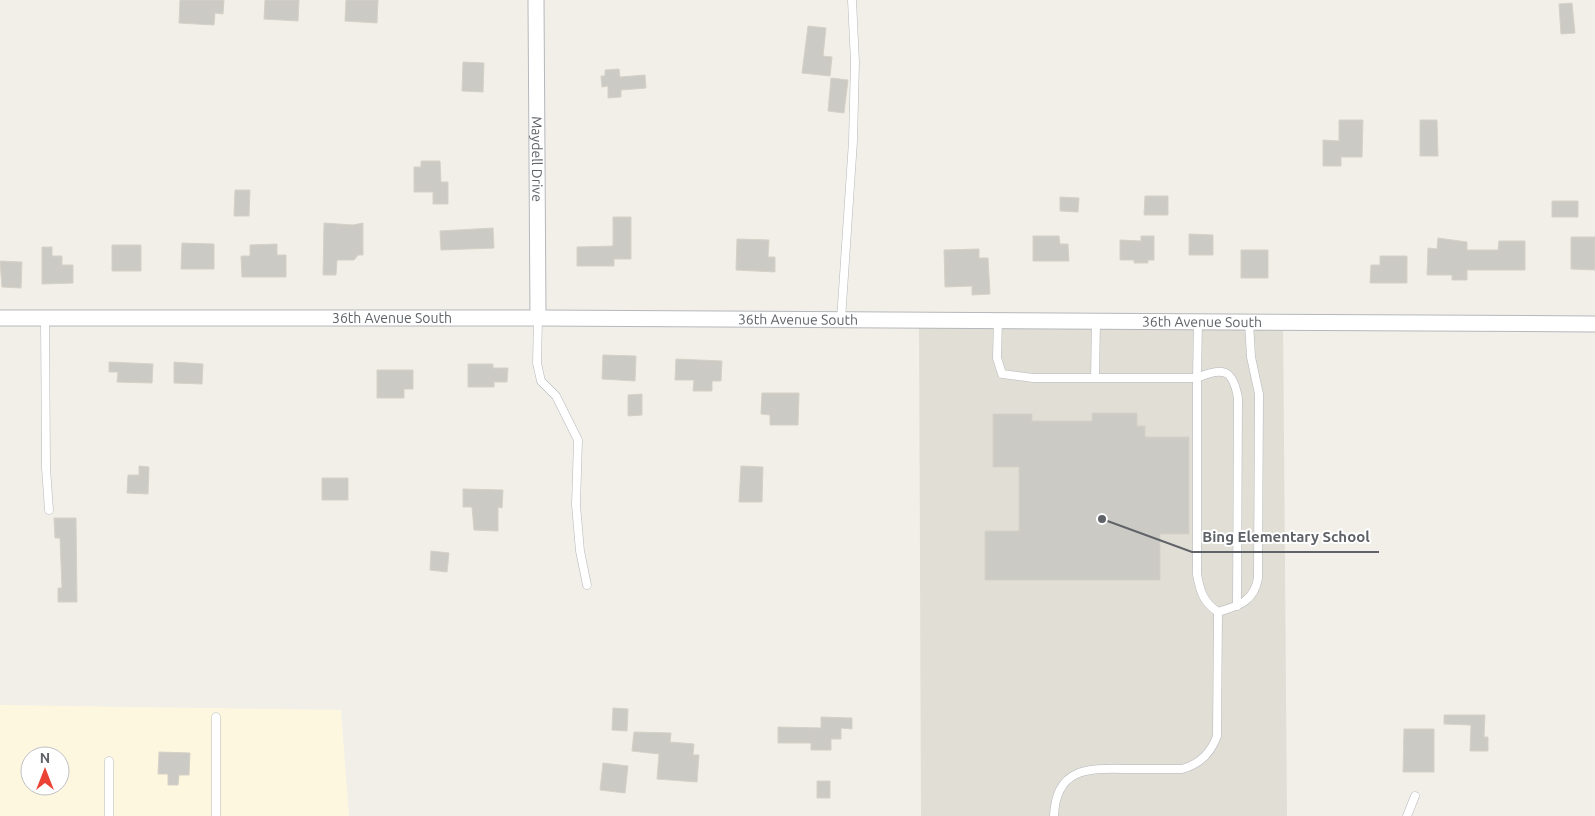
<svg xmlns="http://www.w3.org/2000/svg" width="1595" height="816" font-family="Ubuntu,sans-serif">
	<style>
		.commercial { fill: #fef7e0; fill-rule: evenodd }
		.education { fill: #e1ded6 }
		.building { fill: #cccac5; stroke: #d6d1c6 }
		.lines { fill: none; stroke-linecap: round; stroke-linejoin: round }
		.lane-casing { stroke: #b5b8bc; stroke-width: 9 }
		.street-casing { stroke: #b5b8bc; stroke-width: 17 }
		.lane { stroke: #fff; stroke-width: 8 }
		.street { stroke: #fff; stroke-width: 15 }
		.labels { text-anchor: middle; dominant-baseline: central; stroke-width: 4; stroke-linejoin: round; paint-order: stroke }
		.street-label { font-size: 14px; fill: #5f6368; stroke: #fff }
		.leader { fill: none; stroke: #5f6368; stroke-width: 2 }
		.callout-dot { fill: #5f6368; stroke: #fff; stroke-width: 2 }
		.callout-label { font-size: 15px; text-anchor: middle; font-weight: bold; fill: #5f6368; stroke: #fff; stroke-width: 4; stroke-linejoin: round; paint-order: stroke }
	</style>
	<rect width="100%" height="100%" fill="#f1efe8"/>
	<path class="commercial" d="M0,705L341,710L349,816H0ZM30,756H60V786H30Z"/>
	<path class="education" d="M919,319L1283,320L1287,816H921Z"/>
	<path class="building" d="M180,0H224L223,14L215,13L214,25L179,23Z
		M265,0H299L298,21L264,19Z
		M346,0H378L377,23L345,21Z
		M1572,3L1575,33L1561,34L1559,4Z
		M808,26L826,28L823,56L832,57L830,76L802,73Z
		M463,62L484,63L483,92L462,91Z
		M619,69L620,77L645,75L646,88L621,90V97L608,98V86L602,87L601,76H605V70Z
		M831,78L848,80L844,113L828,111Z
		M1339,120H1363L1362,157H1341V166H1323V140L1339,141Z
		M1420,120H1437L1438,156H1420Z
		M421,161H440L441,182H448V204H433V192H414V167H421Z
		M235,190H250L249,216H234Z
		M1145,196H1168V215H1144Z
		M1060,197L1079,198L1078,212L1060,211Z
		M1552,201H1578V217H1552Z
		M613,217H631V259H614V266H577V247L613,246Z
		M324,223L353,225L363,223V255H358L354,260H337L336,275H323Z
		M493,228L494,248L441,250L440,231Z
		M1189,234L1213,235V255H1189Z
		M1033,236H1059L1060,244H1068L1069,261H1033Z
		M1141,236H1154V260H1148V263H1134V260H1120V240L1141,241Z
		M1571,237H1595V270L1571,269Z
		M1438,238L1467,242V250H1498L1499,241H1525V270H1467V280H1452V275H1427L1428,248L1437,249Z
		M737,239L769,240L768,257H775V272L736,270Z
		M182,243L214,244V269H181Z
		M277,244V255H286V277H242L241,256H250V245Z
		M112,245H141V271H112Z
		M42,247H52V256H62V265H73V283L42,284Z
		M979,249V258H988L990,294L972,295V286L945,287L944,250Z
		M1241,250H1268V278H1241Z
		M1380,256H1407V283H1370L1371,265H1380Z
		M0,261L22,262L21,288L2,287Z
		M603,355L636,356L635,381L602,379Z
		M676,359L722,361L721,381H712V391H693L694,380H675Z
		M109,362L153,364L152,383L117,382L118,372H109Z
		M174,362L203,364L202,384L174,383Z
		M468,364H493V368H508L507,382H494V387H468Z
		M377,370H413V389H404V398H377Z
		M762,393H799L798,425H770V415L761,414Z
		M642,394V415L628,416V395Z
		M1092,413H1137V426H1145V437H1189V534H1160V580H985V531H1019V467H993V414H1032V421H1092Z
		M139,466L149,467L148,494L127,493L128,475H139Z
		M741,466L763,467L762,502H739Z
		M322,478H348V500H322Z
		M463,489L503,490L502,508L498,507V531L474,530L472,507H463Z
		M54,518H76L77,602H58V588H62L60,538H55Z
		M431,551L449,553L447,572L430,570Z
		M613,708L628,709L627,731L612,730Z
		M1444,715H1485L1484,737H1488V751H1470L1471,725L1444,724Z
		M821,717L852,718V729L841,728V739H831V750H811V743H778V727L821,728Z
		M1404,729H1434V772H1403Z
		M634,732L671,733L670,742L694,744L693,755H699L697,782L657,779L659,754L632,751Z
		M159,752L190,753L189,775H179L178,785H168V774H158Z
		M603,763L628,766L625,793L600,790Z
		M817,781H830V798H817Z"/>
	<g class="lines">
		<g class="lane-casing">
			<path id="lane" d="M45,318L46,468L49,510
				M538,318L537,363L541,381L556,396L578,440L576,505L580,551L587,585
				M841,320L853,141L855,62L852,0
				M998,320L997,358L1002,374L1033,378H1197L1198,321
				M1095,378L1096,321
				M1218,612C1238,606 1254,602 1258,578L1259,394L1251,357L1249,322
				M216,717V816
				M109,761V816
				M1054,816C1056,769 1086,768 1124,769C1144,769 1163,769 1182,769C1200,764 1211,753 1217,736L1218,612C1203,602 1200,591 1197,574V378C1224,366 1233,370 1238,398L1237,606
				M1407,816L1415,796"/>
		</g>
		<g class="street-casing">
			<g id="street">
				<path id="s1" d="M536,0L538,318"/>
				<path id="s2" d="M0,318H538L1595,324"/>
			</g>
		</g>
		<use href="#lane" class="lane"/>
		<use href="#street" class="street"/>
	</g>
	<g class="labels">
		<g class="street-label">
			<text stroke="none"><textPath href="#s1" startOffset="159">Maydell Drive</textPath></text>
			<text stroke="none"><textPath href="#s2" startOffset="392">36th Avenue South</textPath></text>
			<text stroke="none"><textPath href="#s2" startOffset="798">36th Avenue South</textPath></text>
			<text stroke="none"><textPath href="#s2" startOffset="1202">36th Avenue South</textPath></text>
		</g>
	</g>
	<path class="leader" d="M1102 519L1192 552H1379"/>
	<circle class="callout-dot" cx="1102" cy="519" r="5"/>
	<g class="callout-label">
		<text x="1286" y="542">Bing Elementary School</text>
	</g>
	<g transform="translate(45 771)"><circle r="24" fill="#ffffff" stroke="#bfc1c3"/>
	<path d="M0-4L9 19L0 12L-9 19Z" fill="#ea4335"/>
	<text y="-8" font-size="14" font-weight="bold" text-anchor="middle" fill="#5f6368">N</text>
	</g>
</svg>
